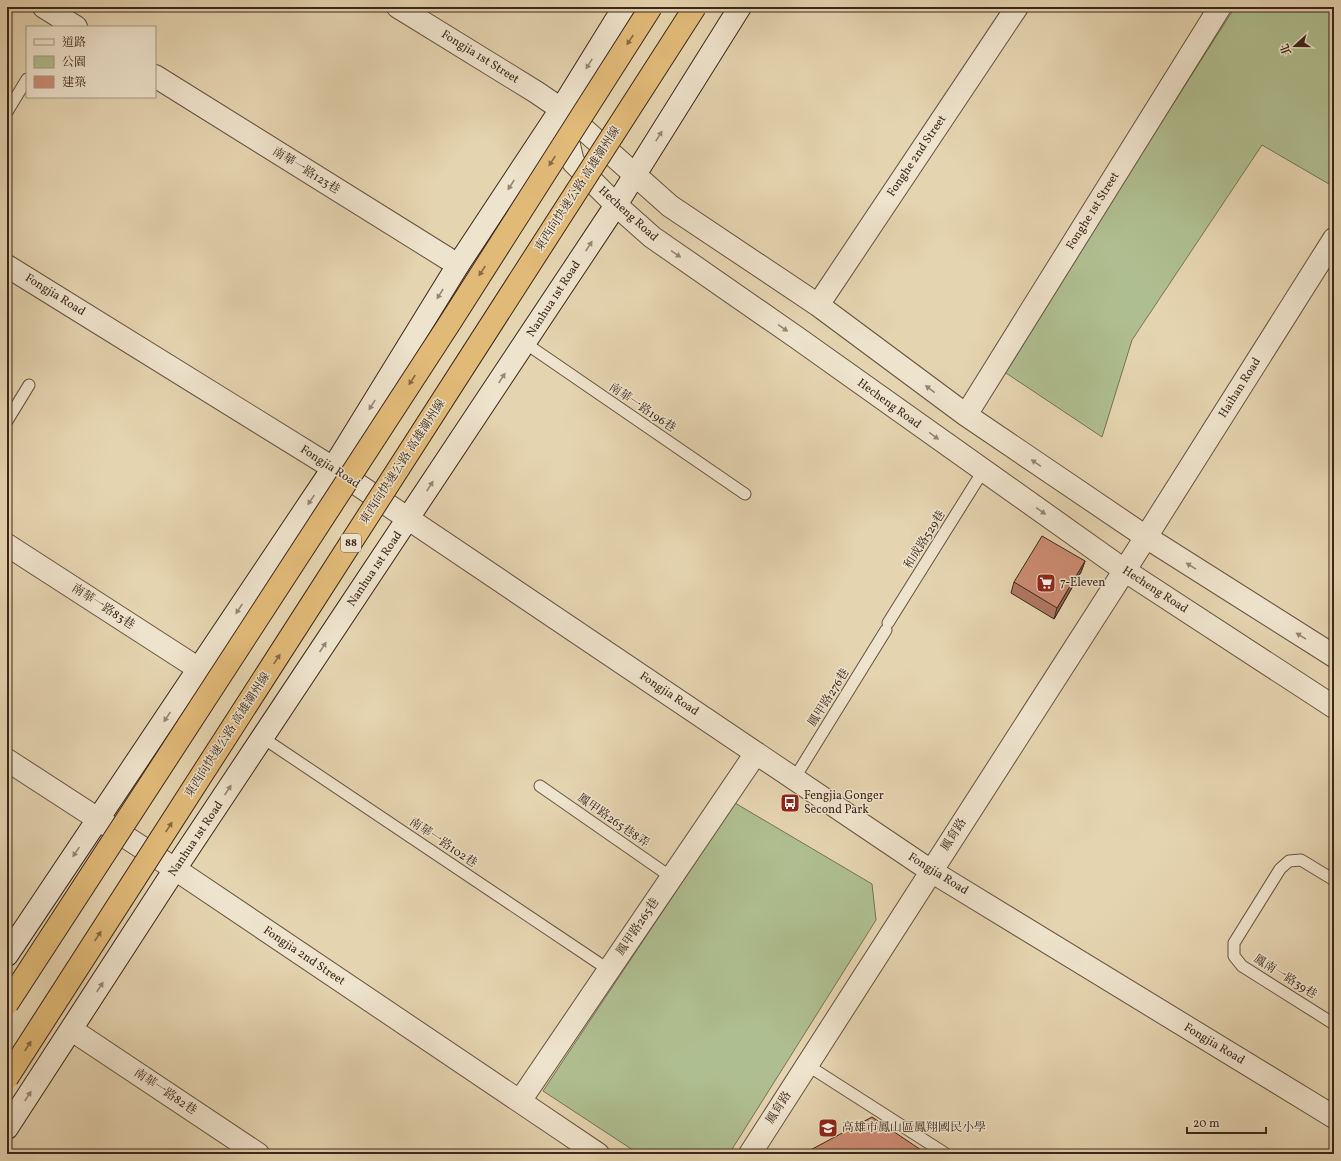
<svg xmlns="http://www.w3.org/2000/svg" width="1341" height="1161" font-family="Vollkorn,'Noto Serif TC',serif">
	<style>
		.green { fill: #afbe90; stroke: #757256 }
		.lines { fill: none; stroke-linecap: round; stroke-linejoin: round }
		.lane-casing { stroke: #665240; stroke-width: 13 }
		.street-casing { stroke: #665240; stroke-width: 24 }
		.secondary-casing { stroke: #3b271b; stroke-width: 24 }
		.lane { stroke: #eee3cc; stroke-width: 11 }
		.street { stroke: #eee3cc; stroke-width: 22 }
		.secondary { stroke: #eee3cc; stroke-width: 22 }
		.highway-bridge-casing { stroke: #3b271b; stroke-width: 24; stroke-linecap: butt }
		.highway-bridge { stroke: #e2ba78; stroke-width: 22 }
		.wall { fill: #b07863; stroke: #3b271b }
		.shaded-wall { fill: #906250; stroke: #3b271b }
		.building { fill: #cd8c73; stroke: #3b271b }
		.oneway { fill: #866945 }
		.oneway2 { fill: #948574 }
		.labels { text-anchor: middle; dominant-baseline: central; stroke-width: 3; stroke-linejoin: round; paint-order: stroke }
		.shield { fill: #eee3cc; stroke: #715f50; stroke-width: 1 }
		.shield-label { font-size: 11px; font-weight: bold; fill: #3b271b }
		.street-label { font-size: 12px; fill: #3b271b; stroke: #eee3cc }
		.poi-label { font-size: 12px; fill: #3b271b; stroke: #eee3cc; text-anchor: start }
	</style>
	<rect width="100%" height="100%" fill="#e5d4b0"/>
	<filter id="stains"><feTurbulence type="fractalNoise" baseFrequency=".005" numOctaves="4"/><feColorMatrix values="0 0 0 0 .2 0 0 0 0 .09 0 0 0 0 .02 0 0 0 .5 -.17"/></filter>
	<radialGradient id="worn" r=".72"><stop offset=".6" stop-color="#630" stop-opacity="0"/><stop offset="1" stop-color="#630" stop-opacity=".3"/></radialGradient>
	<path class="green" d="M1235,7H1334V187L1262,145L1132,340L1102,437L1003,371Z
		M735,803L872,884L876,920L729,1154H639L543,1091Z"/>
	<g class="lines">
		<g class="lane-casing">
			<path id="lane" d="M7,112L27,79
				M525,343L745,494
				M7,421L29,385
				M888,623L983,471
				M263,738L609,970
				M794,779L886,630
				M540,786L671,877
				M1334,880L1301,860L1289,861L1280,869L1234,943V956L1242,966L1334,1024
				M807,1065L946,1154"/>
		</g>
		<g class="street-casing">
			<path id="street" d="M44,7L76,27
				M398,7L536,92L561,109L670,206L818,305L966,415L1146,537L1334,656
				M155,76L458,265
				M564,124L573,162L616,205L652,237L796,337L1124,570L1334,707
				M7,266L333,468L931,871L1334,1117
				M818,305L1017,7
				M966,415L1220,7
				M7,545L199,669
				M7,760L175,869L598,1154
				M72,1030L258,1154
				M520,1101L756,753
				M750,1154L1146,537L1334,239"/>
		</g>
		<g class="secondary-casing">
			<path id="secondary" d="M7,955L333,468L458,265L561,109L624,7
				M7,1128L175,869L616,205L740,7"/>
		</g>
		<use href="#lane" class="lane"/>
		<use href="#street" class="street"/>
		<use href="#secondary" class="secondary"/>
		<g class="highway-bridge-casing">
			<path id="highway-bridge" d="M7,1004L451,321L651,7
				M7,1078L695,7"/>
		</g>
		<use href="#highway-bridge" class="highway-bridge"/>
	</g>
	<path class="wall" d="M1085,561L1081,572L1054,619L1011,593L1014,582Z"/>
	<path class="shaded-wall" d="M1085,561L1081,572L1054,619L1057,608Z"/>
	<path class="building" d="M1042,536L1085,561L1057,608L1014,582Z
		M872,1117L927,1154H803Z"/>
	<defs><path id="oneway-solid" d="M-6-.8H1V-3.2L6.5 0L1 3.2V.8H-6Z"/></defs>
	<g class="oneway">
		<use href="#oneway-solid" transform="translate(630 40) rotate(123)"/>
		<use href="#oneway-solid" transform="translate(552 161) rotate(123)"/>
		<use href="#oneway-solid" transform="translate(482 271) rotate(123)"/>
		<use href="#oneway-solid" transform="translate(412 380) rotate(123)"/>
		<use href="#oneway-solid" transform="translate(277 659) rotate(-57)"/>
		<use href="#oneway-solid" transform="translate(169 827) rotate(-57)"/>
		<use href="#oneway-solid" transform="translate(98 936) rotate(-57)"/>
		<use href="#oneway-solid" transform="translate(28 1046) rotate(-57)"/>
	</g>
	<g class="oneway2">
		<use href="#oneway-solid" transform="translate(589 64) rotate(122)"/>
		<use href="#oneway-solid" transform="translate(659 136) rotate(-58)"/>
		<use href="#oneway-solid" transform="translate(511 185) rotate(123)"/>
		<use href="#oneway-solid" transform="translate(589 246) rotate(-57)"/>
		<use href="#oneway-solid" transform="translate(676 254) rotate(35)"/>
		<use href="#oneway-solid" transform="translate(440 294) rotate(122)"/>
		<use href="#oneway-solid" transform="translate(783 328) rotate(35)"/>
		<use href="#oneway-solid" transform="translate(502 378) rotate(-57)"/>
		<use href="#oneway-solid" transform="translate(930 389) rotate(-143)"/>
		<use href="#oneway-solid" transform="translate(372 405) rotate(122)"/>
		<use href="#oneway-solid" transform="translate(934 436) rotate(36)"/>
		<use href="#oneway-solid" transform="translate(1036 463) rotate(-146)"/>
		<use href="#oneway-solid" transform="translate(430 486) rotate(-57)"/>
		<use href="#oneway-solid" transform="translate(311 500) rotate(124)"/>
		<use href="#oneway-solid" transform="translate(1041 511) rotate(35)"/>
		<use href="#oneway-solid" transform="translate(1191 566) rotate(-148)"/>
		<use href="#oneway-solid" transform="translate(239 609) rotate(124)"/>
		<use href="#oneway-solid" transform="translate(1301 636) rotate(-148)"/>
		<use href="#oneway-solid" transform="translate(323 647) rotate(-56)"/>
		<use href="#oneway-solid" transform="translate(167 717) rotate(124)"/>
		<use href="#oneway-solid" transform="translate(228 790) rotate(-56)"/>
		<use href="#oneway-solid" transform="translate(76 852) rotate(124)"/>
		<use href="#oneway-solid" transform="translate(100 987) rotate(-57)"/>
		<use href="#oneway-solid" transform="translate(28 1096) rotate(-57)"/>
	</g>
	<defs>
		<g id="supermarket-square" transform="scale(1)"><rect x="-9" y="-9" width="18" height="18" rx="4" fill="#8f2418" stroke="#eee3cc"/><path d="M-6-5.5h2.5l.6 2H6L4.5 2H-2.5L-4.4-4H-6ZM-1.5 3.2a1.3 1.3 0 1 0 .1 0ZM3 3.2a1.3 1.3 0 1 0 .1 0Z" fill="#fff"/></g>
		<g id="bus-square" transform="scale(1)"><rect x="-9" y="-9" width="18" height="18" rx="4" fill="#8f2418" stroke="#eee3cc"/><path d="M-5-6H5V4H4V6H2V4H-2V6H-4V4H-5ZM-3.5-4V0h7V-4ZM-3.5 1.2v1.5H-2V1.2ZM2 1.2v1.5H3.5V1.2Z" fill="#fff"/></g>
		<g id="school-square" transform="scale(1)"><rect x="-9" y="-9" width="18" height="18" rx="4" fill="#8f2418" stroke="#eee3cc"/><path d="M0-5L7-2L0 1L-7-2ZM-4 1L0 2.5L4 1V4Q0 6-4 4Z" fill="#fff"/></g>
	</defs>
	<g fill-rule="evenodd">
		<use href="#supermarket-square" x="1046" y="583"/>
		<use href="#bus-square" x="790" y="803"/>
		<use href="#school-square" x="828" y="1128"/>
	</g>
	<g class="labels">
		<rect class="shield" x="341" y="534" width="20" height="18" rx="3"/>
		<g class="shield-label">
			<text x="351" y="543">88</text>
		</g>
		<g class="street-label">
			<text transform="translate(480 57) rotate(32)">Fongjia 1st Street</text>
			<text transform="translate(917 156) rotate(-56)">Fonghe 2nd Street</text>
			<text transform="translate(306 171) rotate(32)">南華一路123巷</text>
			<text transform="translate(578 189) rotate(-57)">東西向快速公路 高雄潮州線</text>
			<text transform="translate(1093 211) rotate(-58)">Fonghe 1st Street</text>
			<text transform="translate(628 214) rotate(42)">Hecheng Road</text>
			<text transform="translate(55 295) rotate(32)">Fongjia Road</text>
			<text transform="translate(554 299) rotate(-57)">Nanhua 1st Road</text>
			<text transform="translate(1240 388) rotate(-58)">Haihan Road</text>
			<text transform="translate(889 404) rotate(36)">Hecheng Road</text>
			<text transform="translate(642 408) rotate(34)">南華一路196巷</text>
			<text transform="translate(403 462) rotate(-57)">東西向快速公路 高雄潮州線</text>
			<text transform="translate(330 467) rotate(33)">Fongjia Road</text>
			<text transform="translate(925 540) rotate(-58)">和成路529巷</text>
			<text transform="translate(375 569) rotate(-56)">Nanhua 1st Road</text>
			<text transform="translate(1155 590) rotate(33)">Hecheng Road</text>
			<text transform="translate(103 607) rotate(33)">南華一路83巷</text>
			<text transform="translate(669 694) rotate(34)">Fongjia Road</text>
			<text transform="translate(829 698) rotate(-58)">鳳甲路276巷</text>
			<text transform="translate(228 735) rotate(-57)">東西向快速公路 高雄潮州線</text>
			<text transform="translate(613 821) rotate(35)">鳳甲路265巷8弄</text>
			<text transform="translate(954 835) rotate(-57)">鳳育路</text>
			<text transform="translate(196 839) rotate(-56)">Nanhua 1st Road</text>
			<text transform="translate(443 843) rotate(34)">南華一路102巷</text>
			<text transform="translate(938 874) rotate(32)">Fongjia Road</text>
			<text transform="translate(638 927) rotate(-56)">鳳甲路265巷</text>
			<text transform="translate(304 956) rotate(34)">Fongjia 2nd Street</text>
			<text transform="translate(1285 977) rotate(32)">鳳南一路39巷</text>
			<text transform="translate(1214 1044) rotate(31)">Fongjia Road</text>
			<text transform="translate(165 1092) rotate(34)">南華一路82巷</text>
			<text transform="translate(779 1108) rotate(-57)">鳳育路</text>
		</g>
		<g class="poi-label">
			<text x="1060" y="583">7-Eleven</text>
			<text x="804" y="796">Fengjia Gonger<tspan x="804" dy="14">Second Park</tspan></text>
			<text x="842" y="1128">高雄市鳳山區鳳翔國民小學</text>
		</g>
	</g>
	<rect width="1341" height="1161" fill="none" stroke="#e5d4b0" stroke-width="24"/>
	<rect x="8" y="8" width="1325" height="1145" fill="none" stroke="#3b271b" stroke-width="2"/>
	<rect x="12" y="12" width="1317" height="1137" fill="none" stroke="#3b271b"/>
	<rect x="26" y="26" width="130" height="72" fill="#eee3cc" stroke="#a69885"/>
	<rect x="34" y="39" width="20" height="6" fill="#eee3cc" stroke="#a69885"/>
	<text x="62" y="46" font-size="12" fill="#3b271b">道路</text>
	<rect x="34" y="56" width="20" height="12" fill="#afbe90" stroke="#a69885"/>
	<text x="62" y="66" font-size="12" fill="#3b271b">公園</text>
	<rect x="34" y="76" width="20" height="12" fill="#cd8c73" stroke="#a69885"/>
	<text x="62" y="86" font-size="12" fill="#3b271b">建築</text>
	<g transform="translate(1295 46) rotate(249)" stroke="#eee3cc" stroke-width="3" paint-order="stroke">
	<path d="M0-3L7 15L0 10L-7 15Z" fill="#3b271b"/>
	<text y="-6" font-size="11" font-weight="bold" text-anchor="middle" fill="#3b271b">北</text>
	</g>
	<path d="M1187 1127v6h79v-6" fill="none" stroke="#3b271b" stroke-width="2"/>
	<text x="1193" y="1127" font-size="12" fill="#3b271b" stroke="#eee3cc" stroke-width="3" paint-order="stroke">20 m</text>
	<rect width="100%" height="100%" filter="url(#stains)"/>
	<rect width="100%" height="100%" fill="url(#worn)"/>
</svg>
